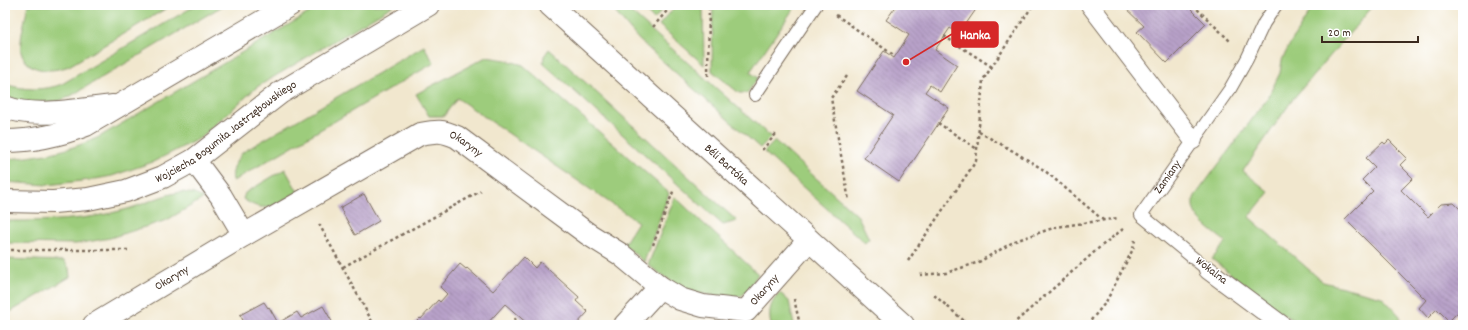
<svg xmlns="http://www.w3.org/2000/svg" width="1468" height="330" font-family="Dekko,sans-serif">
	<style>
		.green { fill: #9dcc7b; stroke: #6c7b4c }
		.building { fill: url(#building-back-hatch) }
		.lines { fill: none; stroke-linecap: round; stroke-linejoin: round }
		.service-casing { stroke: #7b6c5c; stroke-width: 14 }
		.pedestrian-casing { stroke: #7b6c5c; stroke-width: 20 }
		.minor-casing { stroke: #7b6c5c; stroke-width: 24 }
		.tertiary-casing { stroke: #7b6c5c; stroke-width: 24 }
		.path { stroke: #7b6c5c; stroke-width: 2.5; stroke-dasharray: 3 3; stroke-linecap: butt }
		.service { stroke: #fff; stroke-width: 12 }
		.pedestrian { stroke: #fff; stroke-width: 18 }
		.minor { stroke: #fff; stroke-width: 22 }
		.tertiary { stroke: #fff; stroke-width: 22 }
		.labels { text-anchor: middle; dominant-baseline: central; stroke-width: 3; stroke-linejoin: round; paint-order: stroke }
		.street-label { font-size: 12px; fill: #3b2a1e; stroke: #fff }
		.leader { fill: none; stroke: #d62828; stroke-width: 1.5 }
		.callout-dot { fill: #d62828; stroke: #fff; stroke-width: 1.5 }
		.callout { fill: #d62828; stroke: #d62828; stroke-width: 1.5 }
		.callout-label { font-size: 13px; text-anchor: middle; font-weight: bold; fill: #fff }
	</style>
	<defs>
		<pattern id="building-back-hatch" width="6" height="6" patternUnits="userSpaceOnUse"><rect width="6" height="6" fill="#b8a1c9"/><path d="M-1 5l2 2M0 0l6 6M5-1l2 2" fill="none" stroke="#9783a3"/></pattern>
	</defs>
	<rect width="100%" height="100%" fill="#fff"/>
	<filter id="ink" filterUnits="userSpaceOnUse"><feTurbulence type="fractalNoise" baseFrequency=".025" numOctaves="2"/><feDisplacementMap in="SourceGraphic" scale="8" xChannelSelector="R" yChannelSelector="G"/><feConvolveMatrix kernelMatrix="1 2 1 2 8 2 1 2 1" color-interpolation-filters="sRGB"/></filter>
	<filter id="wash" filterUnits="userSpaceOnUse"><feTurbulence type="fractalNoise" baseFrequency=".012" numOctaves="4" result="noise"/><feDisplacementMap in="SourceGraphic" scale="16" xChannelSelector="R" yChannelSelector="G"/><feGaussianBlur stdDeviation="0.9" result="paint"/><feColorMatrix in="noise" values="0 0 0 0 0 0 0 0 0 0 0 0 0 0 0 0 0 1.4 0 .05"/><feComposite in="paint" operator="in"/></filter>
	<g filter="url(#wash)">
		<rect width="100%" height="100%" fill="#f1e7ce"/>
		<path class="green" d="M28,5H172L69,66C54,72 27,74 21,52C19,39 26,17 28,5Z
			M196,5H224L69,97C49,106 25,106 5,95V84C22,90 45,91 62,84Z
			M322,5H394L257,87L200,138L153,162L112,176L90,180L47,185L5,182V159C38,157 69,151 99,137Z
			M611,5H623L771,137L760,148L639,40L615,12Z
			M640,5H666L654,20Z
			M677,5H696L703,9L704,65L659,25Z
			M713,5H796L750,72L758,78L747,93H739L712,71Z
			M1314,5H1374L1293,99L1243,171L1269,192L1249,217L1323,282L1382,297L1400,316V325H1302L1276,310L1212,259L1226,242C1215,233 1193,219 1193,205C1192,202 1194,199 1195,196L1267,99L1280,73L1282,60L1291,42Z
			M424,46L434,63L233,181C231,169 236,161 243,152Z
			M549,49L737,221L723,225L543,63L544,56Z
			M486,57L506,60L523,65L669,193L644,262L624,244L638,222L457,98L444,116H429L416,94Z
			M775,141L858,216L869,239L865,243L764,152Z
			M285,169L298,192C276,205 266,215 243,199L245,193Z
			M182,192L194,194L204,198L167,220L110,238L76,244L5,243V221C46,221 83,221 124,210C144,205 162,194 182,192Z
			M675,197L758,274C751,284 747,297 732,299L688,291L681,288L648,265Z
			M5,259L64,261L69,268L70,277L5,315Z
			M780,293L789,301L794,325H771C768,312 770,302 780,293Z"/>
		<g id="blocks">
			<path class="building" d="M897,5H979L959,34L950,28L935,50L957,65L940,92L930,85L925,92L949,108L899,182L864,158L893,115L857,91L884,51L894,58L909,35L886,20Z
				M1122,5H1187L1206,24L1167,63L1137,32L1144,26Z
				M1389,140L1407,158L1400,165L1413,178L1401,190L1428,217L1441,204L1454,203L1463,212V307L1449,321L1437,309L1428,318L1419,308L1426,300L1345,219L1373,191L1362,180L1375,167L1366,158L1383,142L1385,144Z
				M364,194L379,221L355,235L340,208Z
				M524,257L535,268L540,262L579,297L576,301L588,312L576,325H529L505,304L486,325H413L420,318L421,319L438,300L440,302L447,294L440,287L460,264L466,269L467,268L493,291Z
				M264,302L268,308L269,307L278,323L297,312L301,318L323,306L334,325H244L243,323L244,322L240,315Z"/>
		</g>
	</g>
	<g filter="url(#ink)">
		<use href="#blocks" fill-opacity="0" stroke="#7b6c5c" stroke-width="1"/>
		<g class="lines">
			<g class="service-casing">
				<g id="service">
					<path d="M755,95L816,5"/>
					<path id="s1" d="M1208,270L1141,215L1230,89L1247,59L1264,23L1276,5"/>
				</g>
			</g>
			<g class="pedestrian-casing">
				<path id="pedestrian" d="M1090,5L1193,140
					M1208,270L1282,325"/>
			</g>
			<g class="minor-casing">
				<g id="minor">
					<path d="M194,160L221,196L244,235"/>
					<path id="s2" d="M94,325L244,235L420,134C437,131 441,130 457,137L588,234L620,254L660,287L680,299L703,306L746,311L809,240"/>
					<path d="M625,325L660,287"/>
				</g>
			</g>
			<g class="tertiary-casing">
				<g id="tertiary">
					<path id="s3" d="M550,5L903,325"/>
					<path d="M5,107C34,119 81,109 113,106"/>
					<path d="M5,141C33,141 60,135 86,125L290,5"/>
					<path id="s4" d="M5,201L53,202L88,199L126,191L163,177L194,160L280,93L428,5"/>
				</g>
			</g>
			<path class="path" d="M1193,5L1230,41
				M836,15L895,56
				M653,27L672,5
				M944,36L992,67
				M708,76L709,5
				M847,76L831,98L849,201
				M938,123L977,149
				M979,132L1013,151L1044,170L1103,220
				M762,150L776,134
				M319,224L374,325
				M653,245L674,189
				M5,250H130
				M908,261L976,161L983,80L1033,5
				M343,267L481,191
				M920,275L946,273L979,262L1015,241L1056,227L1119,218
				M934,295L969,325
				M794,299L800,325
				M510,325L518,316
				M1012,325L1100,247L1123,229
				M1087,325L1106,302L1133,249L1135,240"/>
			<use href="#service" class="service"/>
			<use href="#pedestrian" class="pedestrian"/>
			<use href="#minor" class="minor"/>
			<use href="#tertiary" class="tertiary"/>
		</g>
	</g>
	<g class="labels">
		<g class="street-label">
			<text stroke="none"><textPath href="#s4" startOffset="239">Wojciecha Bogumiła Jastrzębowskiego</textPath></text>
			<text stroke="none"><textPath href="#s2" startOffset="427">Okaryny</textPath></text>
			<text stroke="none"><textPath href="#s3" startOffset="238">Béli Bartóka</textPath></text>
			<text stroke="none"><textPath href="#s1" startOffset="133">Zamiany</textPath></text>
			<text transform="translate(1211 271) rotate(38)">Wokalna</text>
			<text stroke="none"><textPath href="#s2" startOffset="91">Okaryny</textPath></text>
			<text stroke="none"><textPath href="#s2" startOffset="787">Okaryny</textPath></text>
		</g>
	</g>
	<path class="leader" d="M906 62L952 34"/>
	<circle class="callout-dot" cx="906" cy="62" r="4"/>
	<rect class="callout" x="952" y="22" width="46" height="25" rx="4"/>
	<g class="callout-label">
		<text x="975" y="39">Hanka</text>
	</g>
	<rect width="1468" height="330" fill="none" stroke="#fff" stroke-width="20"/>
	<path d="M1322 36v6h96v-6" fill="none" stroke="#3b2a1e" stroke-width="2"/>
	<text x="1328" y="36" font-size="12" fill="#3b2a1e" stroke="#ffffff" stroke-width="3" paint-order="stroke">20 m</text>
</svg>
